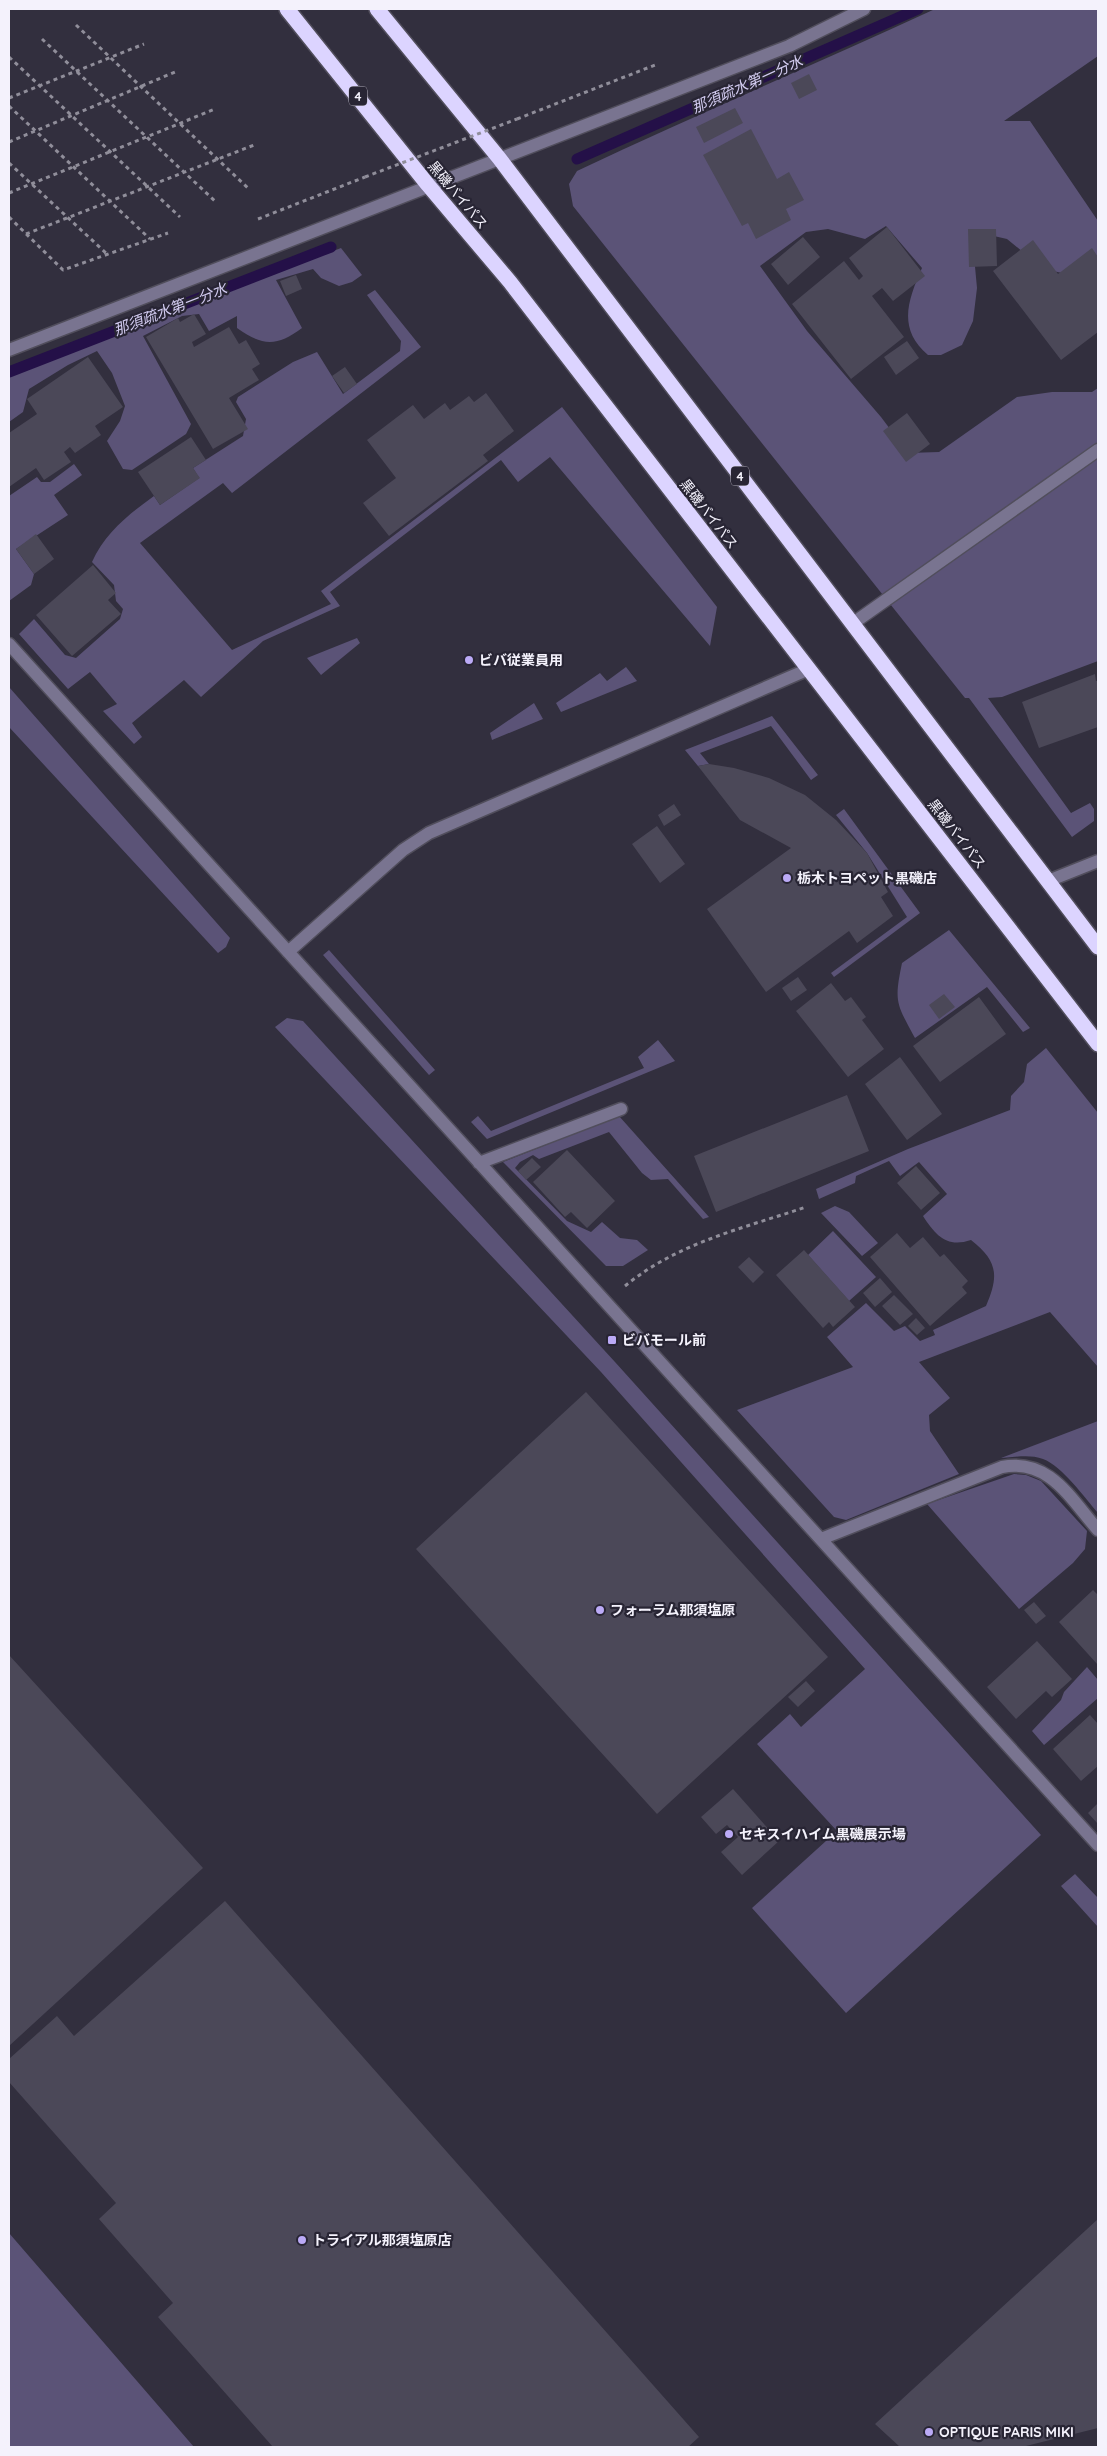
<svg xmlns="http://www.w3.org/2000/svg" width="1107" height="2456" font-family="Quicksand,'Noto Sans JP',sans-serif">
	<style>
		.green { fill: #5b5377 }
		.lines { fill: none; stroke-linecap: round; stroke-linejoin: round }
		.stream { stroke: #241048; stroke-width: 11 }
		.building { fill: #4b4858 }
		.minor-casing { stroke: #514e5c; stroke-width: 15 }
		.highway-casing { stroke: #514e5c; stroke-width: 18 }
		.path { stroke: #908e9a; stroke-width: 3; stroke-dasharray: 4 4; stroke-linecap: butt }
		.minor { stroke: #797490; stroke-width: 12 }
		.highway { stroke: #dcd4ff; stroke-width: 15 }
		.path-bridge { stroke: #908e9a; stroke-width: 3; stroke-dasharray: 4 4; stroke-linecap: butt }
		.poi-dot { fill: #bbaaf6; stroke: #282534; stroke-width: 2 }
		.labels { text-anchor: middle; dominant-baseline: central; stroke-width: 4.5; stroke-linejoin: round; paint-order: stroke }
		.shield { fill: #282534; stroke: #b7b4c0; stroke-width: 1 }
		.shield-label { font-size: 12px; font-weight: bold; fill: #f4f2fc }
		.street-label { font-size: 14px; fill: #f4f2fc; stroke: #282534 }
		.poi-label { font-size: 14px; font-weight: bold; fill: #f4f2fc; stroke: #282534; text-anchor: start }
		.water-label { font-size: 15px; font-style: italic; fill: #d3ccf1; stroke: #282534 }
	</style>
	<rect width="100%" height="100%" fill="#322f3e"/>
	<path class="green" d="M935,9H1098V56L1004,121H1030L1098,221V255L1071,275L1044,269L1007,239L985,234L974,256L977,288L973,321L962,345L941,355H928C897,329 908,300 922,268L886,226L865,239L828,229L806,232L760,266L807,331L881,417L908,453L939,452L1017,397L1052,392H1092L1098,388V661L1002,697L988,698L1071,813L1090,803L1094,809V821L1072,837L969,698H965L573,206L569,184L577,171C695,115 816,64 935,9Z
		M341,248L362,275L352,282L339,286L321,278L313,269L276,280L302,328C277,347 262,346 237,328V316L209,331L199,314L182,316L143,336L191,424L186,434L132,470L123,469L107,441L120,421L125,406L112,373L97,351L68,365L29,389L23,412L9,422V377Z
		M375,290L421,347L232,493L223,483L140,543L232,650L331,604L321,591L562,407L717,607L710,646L550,457L518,482L501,460L330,592L340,606L263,641L201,697L184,680L132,723L142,737L134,744L103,711L117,704L90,672L68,689L19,634L34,619L65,655L76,658L120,619L123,609L116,601L114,585L92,562C105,533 129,514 154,496L160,505L199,478L193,468L243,436L246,419L236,402L238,397L293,362L317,352L343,394L400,351L401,341L367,295Z
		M74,464L82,475L54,495L68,515L16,549L34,574L31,585L9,601V496L37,477L41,482H50Z
		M357,638L360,643L321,675L307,658Z
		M626,667L637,681L561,712L556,703L600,673L607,681Z
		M9,687L230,938L226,947L218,953L9,727Z
		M534,703L543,719L492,740L490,733Z
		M772,716L818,775L811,780L771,726L700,753L709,764L698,766L685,750Z
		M844,809L920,913L834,977L831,973L907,917L867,853L836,815Z
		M949,930L1030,1028L1023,1032L987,987L915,1038C896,1003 894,1002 902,963Z
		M329,950L435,1070L429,1075L323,955Z
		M287,1018L303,1021L615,1362L1041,1835L846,2013L752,1908L837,1831L757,1744L790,1714L801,1727L865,1669L601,1372L275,1027Z
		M658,1040L675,1061L487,1139L471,1122L478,1116L491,1131L644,1068L638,1057Z
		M1046,1048L1098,1113V1367L1050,1312L919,1362L950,1398L929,1415L930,1431L959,1474L846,1520L834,1517L737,1410L853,1367L827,1337L866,1303L894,1331L905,1326L920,1341L935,1335L933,1330L986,1306C999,1276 998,1261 971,1240C947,1248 936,1236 923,1216L947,1194L919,1162L900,1176L889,1161L856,1176L855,1183L819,1199L816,1189L908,1149L1010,1110L1011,1096L1024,1082L1027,1064Z
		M619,1116L709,1217L703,1219L668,1179L651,1180L642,1173L609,1132L539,1159L533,1155L520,1162L515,1168L567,1221L591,1232L602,1222L620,1238L637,1240L648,1250L623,1266H606L503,1162Z
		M835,1206L849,1212L878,1243L862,1256L821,1213Z
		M833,1231L876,1277L849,1301L808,1255Z
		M1098,1421V1513C1085,1498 1062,1466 1043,1459C1030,1454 1015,1457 1001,1458Z
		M1014,1474L1026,1475L1041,1481L1087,1531L1085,1549L1073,1563L1019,1609L927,1504Z
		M1087,1667L1098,1680V1698L1044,1745L1032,1731L1061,1700L1064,1692Z
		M1075,1874L1098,1898V1927L1061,1886Z
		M9,2233L194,2447H9Z"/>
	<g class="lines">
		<path class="stream" d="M577,159L918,9
			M9,372L331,247"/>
	</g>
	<path class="building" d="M809,74L817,90L799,99L791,83Z
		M735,108L743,123L704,143L696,127Z
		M751,129L777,179L789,172L804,200L786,209L791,220L756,239L748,223L742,226L703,155Z
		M887,227L925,276L893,301L882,288L872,296L904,337L851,379L792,304L844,261L859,280L863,276L849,258Z
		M968,229H996L997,266L969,267Z
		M803,237L820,257L788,285L771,264Z
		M1033,240L1058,274L1092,248L1098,257V332L1061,360L993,271Z
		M296,275L302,289L286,296L280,281Z
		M194,314L206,334L192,342L194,347L229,327L239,344L246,340L260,364L252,369L259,380L229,398L248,429L213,449L146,337L178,318L180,322Z
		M907,341L919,358L896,375L884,357Z
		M88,357L123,407L95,426L101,435L75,453L70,447L64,452L71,462L44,480L36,468L9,487V433L37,414L27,399Z
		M345,367L357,384L344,393L332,376Z
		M486,393L514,431L483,455L488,461L389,536L363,503L396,478L367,440L413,405L424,419L445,403L450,410L469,396L474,402Z
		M907,413L930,444L906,462L883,431Z
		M191,437L206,460L193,468L200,478L160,505L138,472Z
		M36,534L54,559L34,574L16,549Z
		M93,565L116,593L108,600L121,614L72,656L36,615Z
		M1095,674L1096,681H1098V727L1039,748L1022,702Z
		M709,764L734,768L769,778L805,795L836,820L867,853L888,892L881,897L893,916L857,943L849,931L766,992L707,909L791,848L740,820L698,766Z
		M674,804L681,815L664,826L658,815Z
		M657,826L685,864L660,883L632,844Z
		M798,977L807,990L791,1001L782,988Z
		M831,983L845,1001L851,997L866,1017L862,1020L884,1049L848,1077L796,1011Z
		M944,994L955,1007L939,1019L929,1005Z
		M979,997L1006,1034L940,1082L913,1046Z
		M900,1057L942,1114L907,1140L865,1084Z
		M847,1095L869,1151L716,1212L694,1156Z
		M567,1150L615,1201L587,1228L571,1212L565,1217L533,1182Z
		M532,1158L541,1167L526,1180L518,1171Z
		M916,1166L940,1193L921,1210L897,1183Z
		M897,1233L910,1248L923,1237L940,1257L944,1254L968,1281L962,1287L967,1293L930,1326L870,1257Z
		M804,1250L855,1307L833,1327L829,1322L823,1328L776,1275Z
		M749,1257L764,1272L753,1283L738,1267Z
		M880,1278L892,1292L875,1307L863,1293Z
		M894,1295L913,1314L900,1325L882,1306Z
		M916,1318L925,1328L917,1335L908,1326Z
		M586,1392L828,1657L657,1814L416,1549Z
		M1093,1590L1098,1595V1665L1059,1622Z
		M1034,1602L1046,1616L1036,1624L1024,1610Z
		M1037,1641L1072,1679L1052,1697L1046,1691L1016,1719L987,1687Z
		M9,1655L203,1868L9,2046Z
		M806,1681L815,1691L798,1707L788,1697Z
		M1090,1715L1098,1724V1766L1081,1781L1053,1749Z
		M733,1789L779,1841L742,1875L721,1852L738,1837L727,1825L716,1834L701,1817Z
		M1098,1803V1824L1088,1813Z
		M225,1901L699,2437L688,2447H273L158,2317L173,2303L99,2219L116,2203L9,2082V2059L57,2016L74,2036Z
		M1098,2219V2428L1022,2447H900L875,2424Z"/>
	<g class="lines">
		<g class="minor-casing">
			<path id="minor" d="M9,350L789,46L864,9
				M852,624L1098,450
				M9,644L1098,1845
				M1048,881L1098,861
				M288,952L403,850L429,833L809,669
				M479,1163L621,1109
				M821,1539L1002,1467C1049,1458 1070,1498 1098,1530"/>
		</g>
		<g class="highway-casing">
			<path id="highway" d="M287,9L428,185L510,282L1098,1044
				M377,9L499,158L1098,947"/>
		</g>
		<path class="path" d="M76,25L250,190
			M42,39L217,203
			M9,57L180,217
			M9,98L144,44
			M9,106L150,239
			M517,119L655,65
			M9,142L175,72
			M9,163L107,254
			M9,193L215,109
			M9,217L63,270L168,233
			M258,219L365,177
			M26,234L254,145
			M625,1286C677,1243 744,1228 806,1207"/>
		<use href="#minor" class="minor"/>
		<use href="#highway" class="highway"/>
		<path class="path-bridge" d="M365,177L517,119"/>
	</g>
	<g class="poi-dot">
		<circle cx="469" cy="660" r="5"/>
		<circle cx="787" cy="878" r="5"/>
		<rect x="607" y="1335" width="10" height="10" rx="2.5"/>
		<circle cx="600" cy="1610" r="5"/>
		<circle cx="729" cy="1834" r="5"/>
		<circle cx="302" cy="2240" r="5"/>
		<circle cx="929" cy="2432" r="5"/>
	</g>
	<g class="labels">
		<g class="shield">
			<rect x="349" y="86.5" width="18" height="19" rx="4"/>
			<rect x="731" y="466.5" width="18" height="19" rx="4"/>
		</g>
		<g class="shield-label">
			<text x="358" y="96">4</text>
			<text x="740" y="476">4</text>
		</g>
		<g class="street-label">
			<text transform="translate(458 195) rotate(50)">黒磯バイパス</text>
			<text transform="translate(709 514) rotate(52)">黒磯バイパス</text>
			<text transform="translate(957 834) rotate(52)">黒磯バイパス</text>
		</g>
		<g class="poi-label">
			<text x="479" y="660">ビバ従業員用</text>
			<text x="797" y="878">栃木トヨペット黒磯店</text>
			<text x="622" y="1340">ビバモール前</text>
			<text x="610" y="1610">フォーラム那須塩原</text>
			<text x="739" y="1834">セキスイハイム黒磯展示場</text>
			<text x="312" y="2240">トライアル那須塩原店</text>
			<text x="939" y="2432">OPTIQUE PARIS MIKI</text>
		</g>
		<g class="water-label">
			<text transform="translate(747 84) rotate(-24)">那須疏水第一分水</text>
			<text transform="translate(170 309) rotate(-21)">那須疏水第一分水</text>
		</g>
	</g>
	<rect width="1107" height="2456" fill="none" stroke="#f4f2fc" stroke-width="20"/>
</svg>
